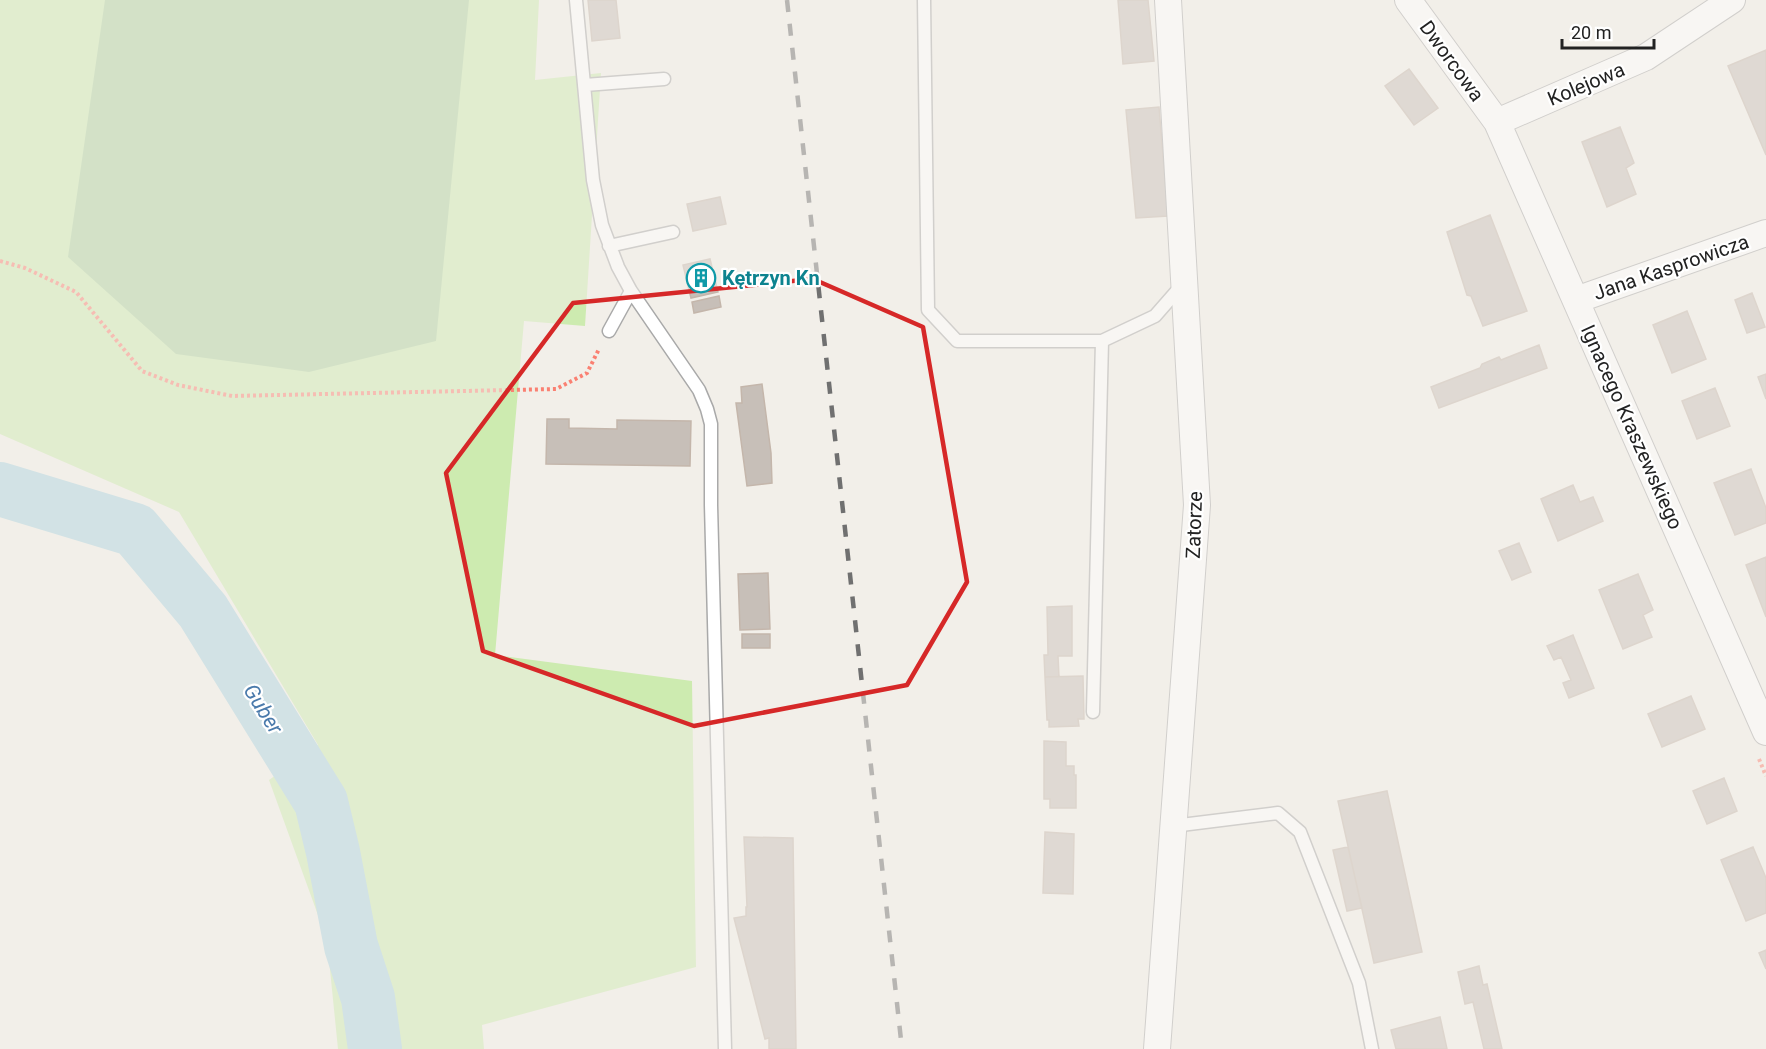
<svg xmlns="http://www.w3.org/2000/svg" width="1766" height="1049" font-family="Roboto,sans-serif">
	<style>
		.grass { fill: #cdebb0 }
		.forest { fill: #add19e }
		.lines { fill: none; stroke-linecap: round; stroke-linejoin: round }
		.river { stroke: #aad3df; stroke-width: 54 }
		.building { fill: #c7bfb8; stroke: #c4b6ab; stroke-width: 1.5 }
		.lane-casing { stroke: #a9a9a9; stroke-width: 15 }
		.street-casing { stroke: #a9a9a9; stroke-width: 28 }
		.path { stroke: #fa8072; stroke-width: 4; stroke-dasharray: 3 3; stroke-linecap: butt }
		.lane { stroke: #fff; stroke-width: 12 }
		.street { stroke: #fff; stroke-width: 26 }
		.rail { stroke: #707070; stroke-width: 4.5; stroke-dasharray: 12 12; stroke-linecap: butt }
		.marked { fill: none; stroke: #d62828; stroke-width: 4.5; stroke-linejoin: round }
		.labels { text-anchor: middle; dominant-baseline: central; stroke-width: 4.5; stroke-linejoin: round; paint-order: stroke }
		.street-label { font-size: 20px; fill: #222; stroke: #fff }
		.culture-label { font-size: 20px; font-weight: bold; fill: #0d838f; stroke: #fff; text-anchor: start }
		.water-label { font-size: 21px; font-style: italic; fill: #4a7aab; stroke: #fff }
	</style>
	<rect width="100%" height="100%" fill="#f2efe9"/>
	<path class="grass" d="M0,0H539L535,80L601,73L585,326L524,321L495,655L692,681L696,967L482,1025L484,1049H338L327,940L269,780L318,745L179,512L0,434Z"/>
	<path class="forest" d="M105,0H469L436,341L309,372L176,354L68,257Z"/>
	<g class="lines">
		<path class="river" d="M0,489L135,530L203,611L321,802L333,852L351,946L368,998L375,1049"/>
	</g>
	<path class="building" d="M588,0H616L620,38L592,41Z
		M1118,0H1148L1154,61L1123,64Z
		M1766,50V155L1728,66Z
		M1409,69L1438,108L1414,125L1385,86Z
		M1159,107L1168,216L1136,218L1126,110Z
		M1620,127L1634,163L1626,168L1636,194L1607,207L1582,142Z
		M720,197L726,224L693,231L687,204Z
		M1490,215L1527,311L1483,326L1471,296L1467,295L1447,232Z
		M710,259L718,292L691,298L683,265Z
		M1752,293L1765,327L1747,333L1735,300Z
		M719,296L721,307L694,313L692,302Z
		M1687,311L1706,359L1672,373L1653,325Z
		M1539,345L1547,368L1439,408L1431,387L1480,368L1482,364L1499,357L1501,360Z
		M1766,374V399L1758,377Z
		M762,384L771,453L772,483L747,486L736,403H742L741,387Z
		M1715,388L1730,426L1697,439L1682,401Z
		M547,419H569V428L617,429V420L691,421L690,466L546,464Z
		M1751,469L1766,508V523L1735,535L1714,483Z
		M1573,485L1580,502L1593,497L1603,521L1558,541L1541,499Z
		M1519,543L1531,572L1512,580L1499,551Z
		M1766,557V617L1746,565Z
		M768,573L770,629L740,630L738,574Z
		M1638,574L1653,610L1643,615L1652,637L1623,649L1599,590Z
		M1072,606V656H1058L1059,677H1045L1044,655H1048L1047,607Z
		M742,634H770V648H742Z
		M1573,635L1594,688L1569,698L1563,683L1571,680L1561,657L1554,660L1547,646Z
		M1083,676L1084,719H1078L1079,726L1049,727V720H1047L1045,677Z
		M1691,696L1705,729L1662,747L1648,714Z
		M1044,741L1066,742V766H1074V775H1076V808H1050V799H1044Z
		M1724,778L1737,811L1707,824L1693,791Z
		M1387,791L1422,952L1374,963L1338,801Z
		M1045,832L1074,834L1073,894L1043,893Z
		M744,837L793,838L796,1049H769V1038L765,1039L734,918L746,916V907H747Z
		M1348,847L1362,908L1347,911L1333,850Z
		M1753,847L1766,878V913L1746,921L1721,860Z
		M1766,950V969L1759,953Z
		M1479,966L1483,985L1487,984L1502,1049H1484L1473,1002L1465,1004L1458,972Z
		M1440,1017L1447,1049H1396L1391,1030Z"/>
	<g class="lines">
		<g class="lane-casing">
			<path id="lane" d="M576,0L593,180L602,225L618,267L631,291L699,390L707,409L711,424V505L725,1049
				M924,0L928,310L957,341H1102L1155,316L1183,284
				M585,85L664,79
				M609,246L673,232
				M609,331L631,291
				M1093,712L1102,341
				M1173,826L1278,813L1300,832L1359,983L1372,1049"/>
		</g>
		<g class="street-casing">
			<path id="street" d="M1408,0L1497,122L1766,732
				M1497,122L1646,57L1732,0
				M1576,300L1766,233
				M1157,1049L1197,505L1168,0"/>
		</g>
		<path class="path" d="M0,261L25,268L76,292L142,371L178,385L232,396L556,389L587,373L599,349
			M1759,759L1766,776"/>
		<use href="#lane" class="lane"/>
		<use href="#street" class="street"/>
		<path class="rail" d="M787,0L902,1049"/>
	</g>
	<path d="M0 0H1766V1049H0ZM813,279L923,327L967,582L907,685L694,726L483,651L446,473L573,303Z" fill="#f2efe9" fill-opacity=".55" fill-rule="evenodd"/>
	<path class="marked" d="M813,279L923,327L967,582L907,685L694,726L483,651L446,473L573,303Z"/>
	<defs>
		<g id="building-ring" transform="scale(1.5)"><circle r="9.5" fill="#fff" stroke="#0f9aa8" stroke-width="1.5"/><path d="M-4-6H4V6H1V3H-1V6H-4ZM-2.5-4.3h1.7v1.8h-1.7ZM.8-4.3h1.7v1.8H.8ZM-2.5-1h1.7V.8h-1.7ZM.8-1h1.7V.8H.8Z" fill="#0f9aa8"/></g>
	</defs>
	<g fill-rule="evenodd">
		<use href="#building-ring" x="701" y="278"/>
	</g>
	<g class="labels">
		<g class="street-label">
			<text transform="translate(1452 61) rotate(54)">Dworcowa</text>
			<text transform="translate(1586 84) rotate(-23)">Kolejowa</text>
			<text transform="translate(1671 267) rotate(-19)">Jana Kasprowicza</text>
			<text transform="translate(1632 427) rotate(66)">Ignacego Kraszewskiego</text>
			<text transform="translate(1194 525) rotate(-88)">Zatorze</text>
		</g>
		<g class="culture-label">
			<text x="722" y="278">Kętrzyn Kn</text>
		</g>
		<g class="water-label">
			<text transform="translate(263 709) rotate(58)">Guber</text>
		</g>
	</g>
	<path d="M1562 39v9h92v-9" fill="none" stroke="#222222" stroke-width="3"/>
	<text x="1571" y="39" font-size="18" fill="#222222" stroke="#ffffff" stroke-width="4.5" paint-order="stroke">20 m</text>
</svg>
